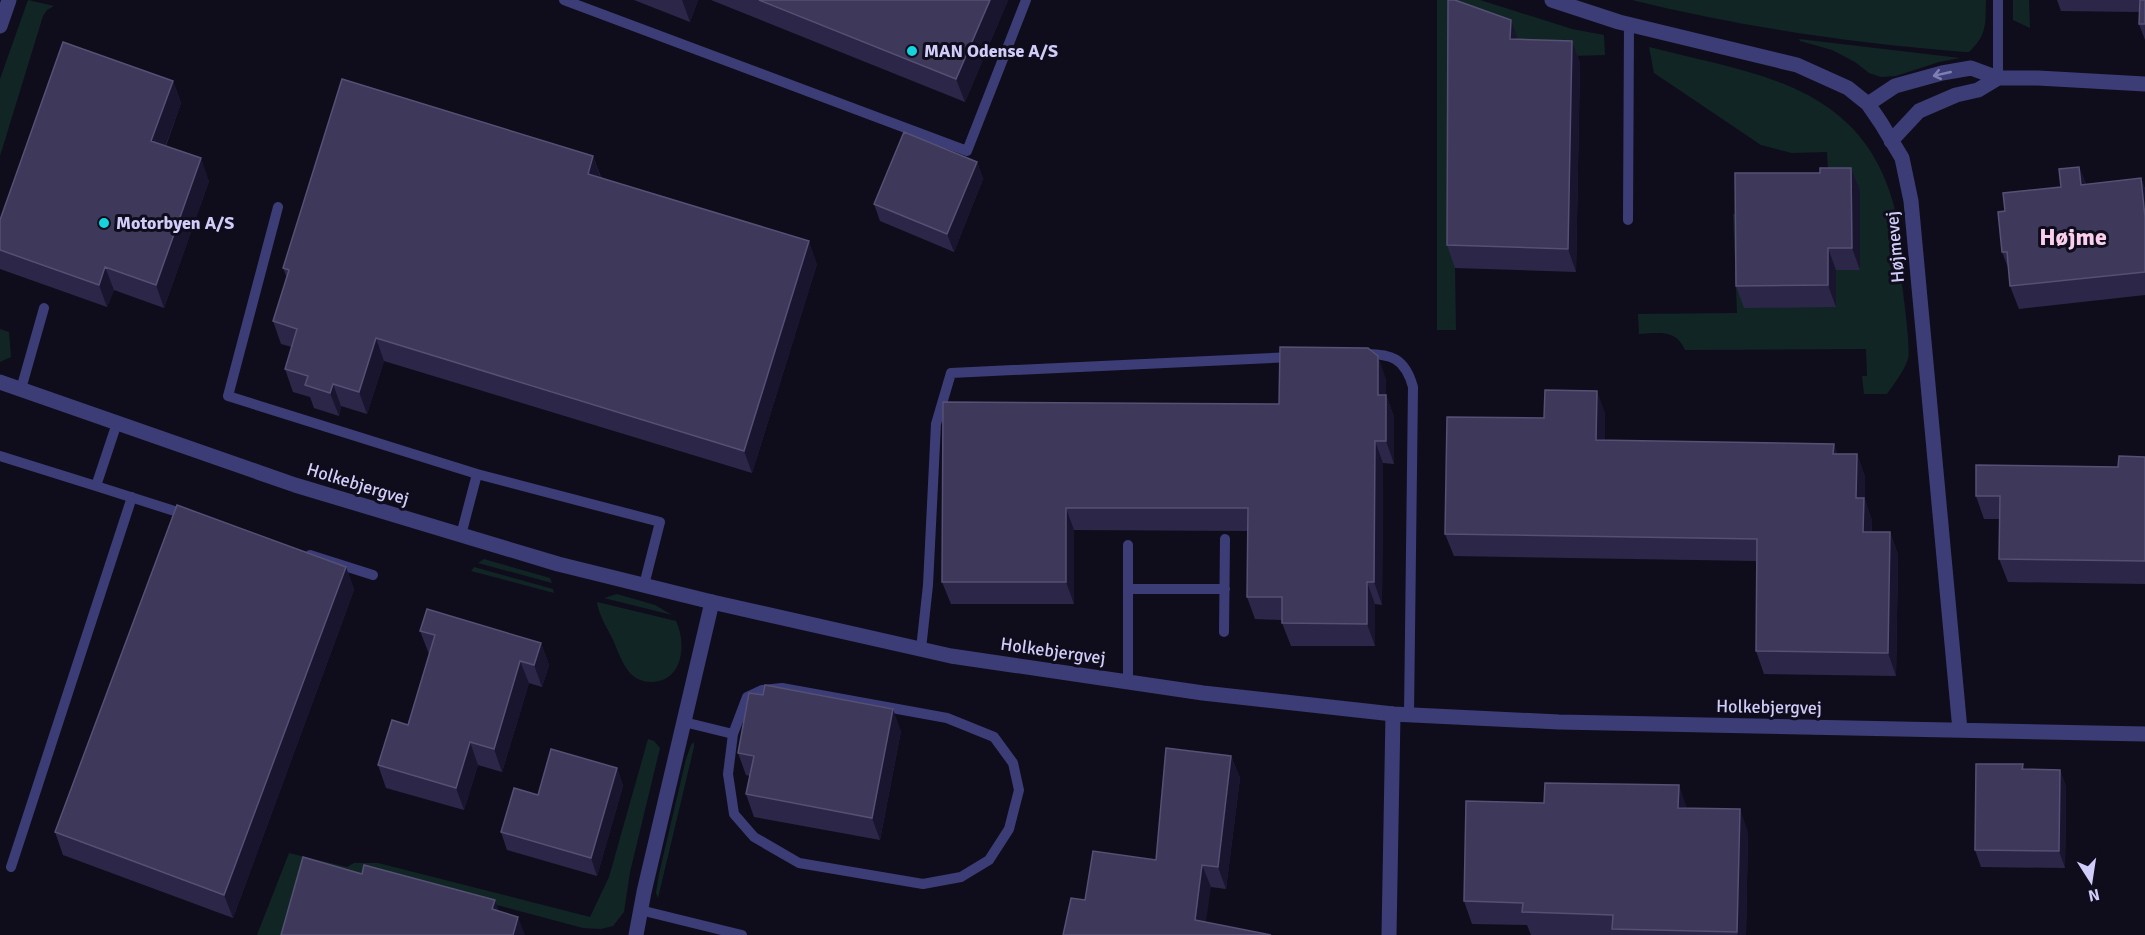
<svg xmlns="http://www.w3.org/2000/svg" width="2145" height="935" font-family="Signika,sans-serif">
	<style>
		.green { fill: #112524 }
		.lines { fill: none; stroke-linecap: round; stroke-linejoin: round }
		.service { stroke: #3c3d77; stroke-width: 10 }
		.minor { stroke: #3c3d77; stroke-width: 15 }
		.tertiary { stroke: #3c3d77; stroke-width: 15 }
		.wall { fill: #2c2748 }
		.shaded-wall { fill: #19152f }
		.building { fill: #3e395b; stroke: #555074; stroke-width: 1.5 }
		.oneway { stroke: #7f7eb2 }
		.poi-dot { fill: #15d4de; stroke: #0f0d1c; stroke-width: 2 }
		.labels { text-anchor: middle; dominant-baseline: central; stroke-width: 6; stroke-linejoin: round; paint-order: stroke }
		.poi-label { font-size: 18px; font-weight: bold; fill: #d0cdfa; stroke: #0f0d1c; text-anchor: start }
		.street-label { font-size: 18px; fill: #d0cdfa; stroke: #0f0d1c }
		.district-label { font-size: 24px; font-weight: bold; fill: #fbceed; stroke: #0f0d1c }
	</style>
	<rect width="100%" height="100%" fill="#0f0d1c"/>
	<path class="green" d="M28,0L54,6L47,10L43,16L0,156V79Z
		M1437,0H1480L1572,29L1604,35L1605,55L1572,56L1455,268L1456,330H1437Z
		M1632,0H1986C1985,24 1988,34 1969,52H1965C1852,43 1741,27 1632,0Z
		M2013,0H2029L2030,28L2013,20Z
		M1799,39L1960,58L1939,62L1896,76L1881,77L1869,73L1855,62L1832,50L1800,41Z
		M1649,47C1763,76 1870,85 1898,222C1901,240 1900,259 1901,277C1903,292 1911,349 1908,359C1904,371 1894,384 1887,394H1864L1862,376H1867L1866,349L1685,350C1676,329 1659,333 1639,334L1638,314L1737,313L1733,214L1743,215L1836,307V270H1860V191H1829L1827,152L1792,153L1761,145L1654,73Z
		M0,329L9,332L11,357L0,362Z
		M484,559L550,578L552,583L478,563Z
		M474,567L553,589L554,593L471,571Z
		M617,594L655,605L672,615L604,598Z
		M597,602L676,621C687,644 683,682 651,682C644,682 635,679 630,673C621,663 617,647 611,636C606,626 598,613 597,602Z
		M648,739L654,741L660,748L630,872L624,912L613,926L601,929L583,928L493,904L296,935H257L289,853L347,867L354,863H378L590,917L609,877Z
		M694,742V747L658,898L656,893L659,874L686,759L691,745Z"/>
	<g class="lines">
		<path class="service" d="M564,0L967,151L1026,0
			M1998,78V0
			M278,207L228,396L477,474
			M1628,220L1629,24
			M1362,354C1391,353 1405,358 1413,387L1409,715
			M21,389L44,308
			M117,423L96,486L187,515
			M0,456L96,486
			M461,535L477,474L660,522L644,585
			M310,555L373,575
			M1128,589H1225
			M1224,632L1225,539
			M921,649L928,585L936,424L951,373L1292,357
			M1128,682V545
			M684,722L733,734L728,774L734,814L754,837L799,863L923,884L961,877L989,860L1009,829L1019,790L1013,763L994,737L947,718L782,688L762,690L747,697L733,734
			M11,867L132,497
			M640,910L742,935"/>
		<path class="minor" d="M636,935L644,892L712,602
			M1389,935L1393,714"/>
		<path class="tertiary" d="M1552,0L1619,22L1797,65L1848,88L1868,104L1881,123L1902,158L1911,201L1960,730
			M0,26L9,0
			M1868,104L1895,86L1942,73L1971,68L1998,78H2038L2145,84
			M1891,141L1919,111L1956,95L1978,90L1998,78
			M0,382L295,485L558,564L712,602L951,656L1203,693L1393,714L1559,722L2145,734"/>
	</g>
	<path class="wall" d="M634,0H698L690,22Z
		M711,0H1008L965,102Z
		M2057,0H2145V40L2139,24V12L2061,11Z
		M1517,39L1572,41L1580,63L1576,272L1455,268L1447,245Z
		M173,81L181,103L166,146L209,181L164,308L114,290L107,307L0,269V220Z
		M593,156L601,177L817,264L752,473L384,361L367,414L341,406L339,416L314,408L310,397L293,392L285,369L292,347L281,344L273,321L287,278L283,268Z
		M977,162L983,179L954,252L880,221L874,204Z
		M2079,167L2086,184L2141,178L2145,189V295L2019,309L2010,286L2009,270L2002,252L2005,211L2061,187Z
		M1851,168L1860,190V270H1836V307L1744,308L1736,286L1820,173Z
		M1386,379V395L1394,417V464L1383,463L1382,605L1375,604V646H1291L1282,623V620L1255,619L1247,597V531L1074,530V604H951L942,582L943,402L1279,404Z
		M1605,413V440L1837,454H1857L1865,477V500L1872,521V532H1890L1898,555L1896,676L1764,674L1756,651L1757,561L1454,556L1445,534Z
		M2145,457V584L2008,582L1999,559L2000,519H1984L1976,496L2118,467Z
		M346,567L354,590L233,918L63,855L55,832Z
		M420,631L541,643L549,665L542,687L529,683L502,772L478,765L464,810L386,788L378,765L408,725L429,654Z
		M901,731L880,840L754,817L746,794L750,776L746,775L738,753Z
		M1231,756L1240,778L1226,889L1211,887L1085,900L1156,860Z
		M2023,764L2024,769L2060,770L2066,787L2065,868L1981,867L1975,850Z
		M617,768L623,786L597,876L507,850L501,832L538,795Z
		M1544,803L1687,808L1748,832L1746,935H1531L1527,925L1472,924L1464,901Z"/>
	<path class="shaded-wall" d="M682,0H698L690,22Z
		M990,0H1008L965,102L956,79Z
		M1511,20L1519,43L1510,39Z
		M1572,41L1580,63L1576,272L1568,249Z
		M173,81L181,103L159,163L151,141Z
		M593,156L601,179L588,174Z
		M201,158L209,181L164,308L156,285Z
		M977,162L983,179L954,252L947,234Z
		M2079,167L2088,190L2081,185Z
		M1851,168L1860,190V270L1852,248Z
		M2141,178L2145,189V217Z
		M809,241L817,264L752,473L744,451Z
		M1828,248L1836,270V307L1828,285Z
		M105,267L114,290L107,307L99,285Z
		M376,338L384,361L367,414L359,392Z
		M1378,356L1386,379V395L1394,417V464L1386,441L1378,395Z
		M333,384L341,406L339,416L330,393Z
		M1597,391L1605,413V463L1596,440Z
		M1375,441L1383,463L1382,605L1374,582Z
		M1834,444L1842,466L1833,454Z
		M1857,454L1865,477V500L1872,521L1871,554L1863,532L1856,498Z
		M1066,508L1074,530V604L1066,582Z
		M1890,532L1898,555L1896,676L1888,653Z
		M346,567L354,590L233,918L224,895Z
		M1367,582L1375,604V646L1367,624Z
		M541,643L549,665L542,687L534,665Z
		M520,661L529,683L502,772L494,749Z
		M893,709L901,731L880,840L872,818Z
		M470,742L478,765L464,810L456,788Z
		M1231,756L1240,778L1226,889L1218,867Z
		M617,768L623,786L597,876L591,858Z
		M2060,770L2066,787L2065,868L2059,851Z
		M1679,785L1687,808H1678Z
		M1740,809L1748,832L1746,935H1738L1737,932Z
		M1202,865L1211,887L1204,935L1195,920Z
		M495,900L503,922L492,909Z
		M518,917L525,935H513Z"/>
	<path class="building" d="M759,0H990L956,79Z
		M1448,0H1455L1511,20L1510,39L1572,41L1568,249L1447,245Z
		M2140,0H2145V24H2139Z
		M63,42L173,81L151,141L201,158L156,285L105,267L99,285L0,250V220Z
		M342,79L593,156L588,174L809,241L744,451L376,338L359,392L333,384L330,393L305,385L308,376L285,369L297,329L273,321L289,270L283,268Z
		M904,132L977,162L947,234L874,204Z
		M2079,167L2081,185L2141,178L2145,217V272L2010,286L2007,252H2002L1998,212L2005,211L2003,193L2061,187L2059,169Z
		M1820,168H1851L1852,248H1828V285L1736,286L1735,173H1820Z
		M1280,347L1368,348L1378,356V395H1386V441H1375L1374,582H1367V624L1282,623V597H1247L1248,508H1066V582H942L943,402L1279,404Z
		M1545,390L1597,391L1596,440L1834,444L1833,454H1857L1856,498H1864L1863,532H1890L1888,653L1756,651L1757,539L1445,534L1447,417L1544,418Z
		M2119,456L2145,457V561L1999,559L2000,496H1976V465L2118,467Z
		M177,505L346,567L224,895L55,832Z
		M427,609L541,643L534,665L520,661L494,749L470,742L456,788L378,765L392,720L408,725L435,635L420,631Z
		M765,685L893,709L872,818L746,794L754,756L738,753L749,693L763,695Z
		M1166,748L1231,756L1218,867L1202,865L1195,920L1271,935H1063L1071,898L1085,900L1093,851L1156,860Z
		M551,749L617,768L591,858L501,832L514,788L538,795Z
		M1976,764H2023L2022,769L2060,770L2059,851L1975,850Z
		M1545,783L1679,785L1678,808L1740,809L1737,932L1612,929L1613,915L1522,912L1523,903L1464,901L1466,801L1544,803Z
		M303,857L362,874L364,865L495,900L492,909L518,917L513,935H281Z"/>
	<defs><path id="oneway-shaft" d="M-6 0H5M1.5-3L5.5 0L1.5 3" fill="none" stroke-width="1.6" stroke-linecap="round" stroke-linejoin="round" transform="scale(1.5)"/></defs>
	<use class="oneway" href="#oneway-shaft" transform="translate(1942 74) rotate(167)"/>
	<g class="poi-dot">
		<circle cx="912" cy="51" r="6"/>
		<circle cx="104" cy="223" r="6"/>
	</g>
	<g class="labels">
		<g class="poi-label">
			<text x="924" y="51">MAN Odense A/S</text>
			<text x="116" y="223">Motorbyen A/S</text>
		</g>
		<g class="street-label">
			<text transform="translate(1895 247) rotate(-95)">Højmevej</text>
			<text transform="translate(358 484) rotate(17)">Holkebjergvej</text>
			<text transform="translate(1053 651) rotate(8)">Holkebjergvej</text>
			<text transform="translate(1769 707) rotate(1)">Holkebjergvej</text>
		</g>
		<g class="district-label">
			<text x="2073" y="237">Højme</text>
		</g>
	</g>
	<g transform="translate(2091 881) rotate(168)" stroke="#0f0d1c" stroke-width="4.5" paint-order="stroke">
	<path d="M0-4.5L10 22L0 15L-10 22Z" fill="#d0cdfa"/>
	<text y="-9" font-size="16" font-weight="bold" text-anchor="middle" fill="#d0cdfa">N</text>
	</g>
</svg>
